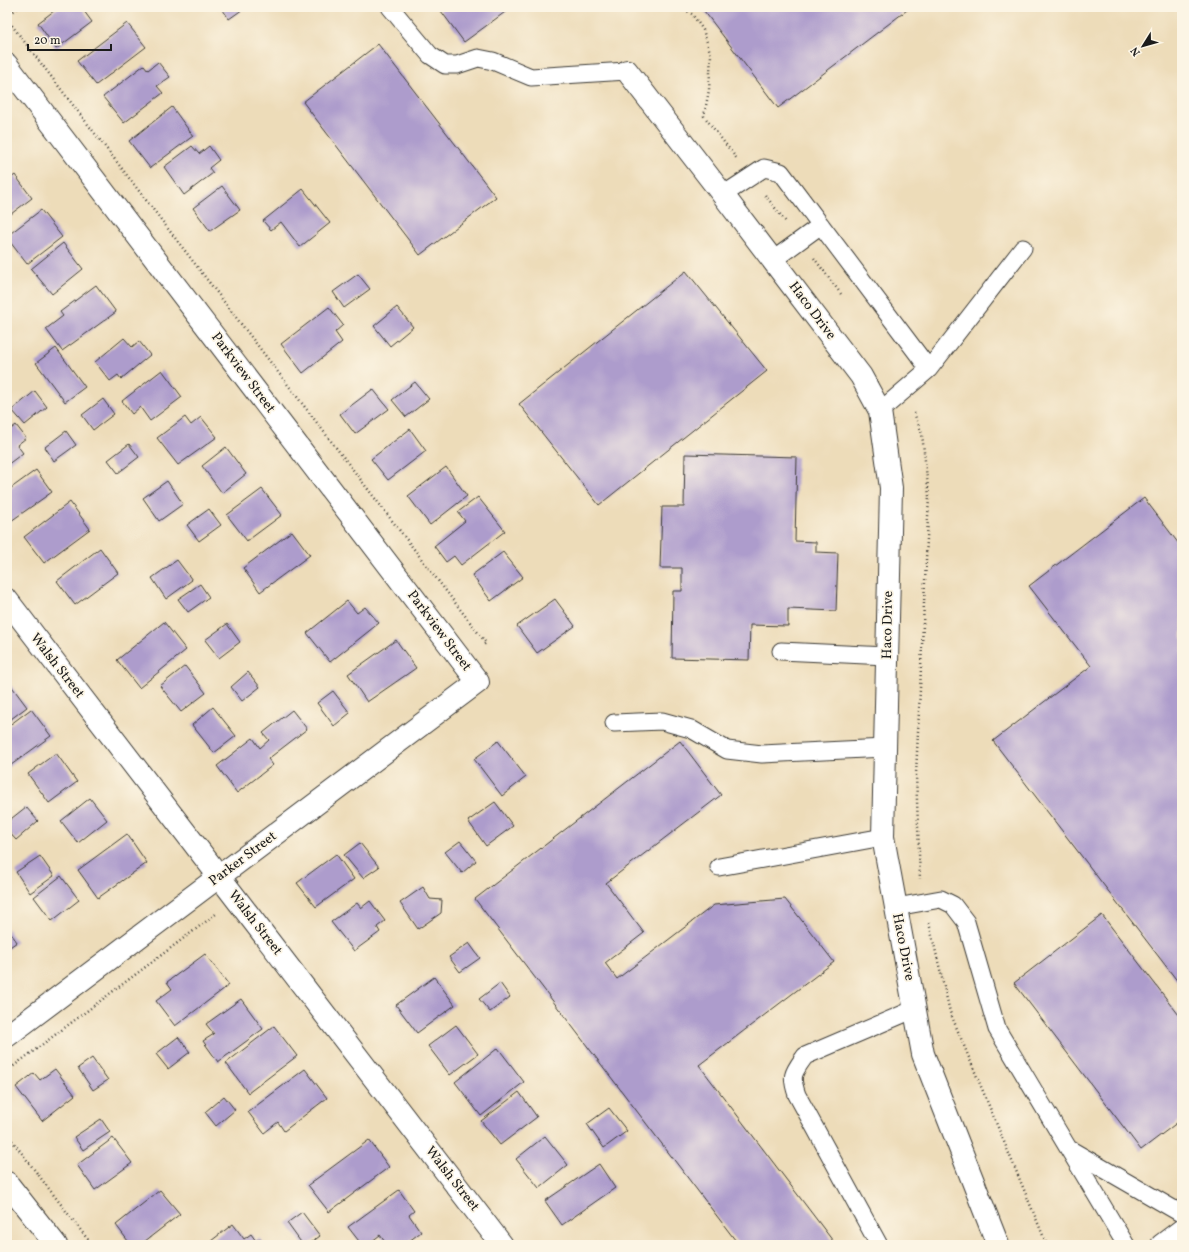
<svg xmlns="http://www.w3.org/2000/svg" width="1189" height="1252" font-family="Vollkorn,serif">
	<style>
		.building { fill: #ad9ccc }
		.lines { fill: none; stroke-linecap: round; stroke-linejoin: round }
		.lane-casing { stroke: #3b3934; stroke-width: 19 }
		.street-casing { stroke: #3b3934; stroke-width: 24 }
		.secondary-casing { stroke: #3b3934; stroke-width: 24 }
		.path { stroke: #3b3934; stroke-width: 2.5; stroke-dasharray: 1 3; stroke-linecap: butt }
		.lane { stroke: #fff; stroke-width: 17 }
		.street { stroke: #fff; stroke-width: 22 }
		.secondary { stroke: #fff; stroke-width: 22 }
		.labels { text-anchor: middle; dominant-baseline: central; stroke-width: 3.5; stroke-linejoin: round; paint-order: stroke }
		.street-label { font-size: 14px; fill: #1c1c1c; stroke: #fcf5e5 }
	</style>
	<rect width="100%" height="100%" fill="#fcf5e5"/>
	<filter id="ink" filterUnits="userSpaceOnUse"><feTurbulence type="fractalNoise" baseFrequency=".025" numOctaves="2"/><feDisplacementMap in="SourceGraphic" scale="8" xChannelSelector="R" yChannelSelector="G"/><feConvolveMatrix kernelMatrix="1 2 1 2 8 2 1 2 1" color-interpolation-filters="sRGB"/></filter>
	<filter id="wash" filterUnits="userSpaceOnUse"><feTurbulence type="fractalNoise" baseFrequency=".012" numOctaves="4" result="noise"/><feDisplacementMap in="SourceGraphic" scale="16" xChannelSelector="R" yChannelSelector="G"/><feGaussianBlur stdDeviation="0.9" result="paint"/><feColorMatrix in="noise" values="0 0 0 0 0 0 0 0 0 0 0 0 0 0 0 0 0 1.4 0 .05"/><feComposite in="paint" operator="in"/></filter>
	<g filter="url(#wash)">
		<rect width="100%" height="100%" fill="#eddcb9"/>
		<g id="blocks">
			<path class="building" d="M59,7H81L92,22L56,49L38,23Z
				M221,7H246L229,19Z
				M438,7H512L464,42Z
				M701,7H911L778,108Z
				M127,23L146,47L96,85L77,61Z
				M378,44L496,197L420,255L303,102Z
				M158,62L170,77L157,86L163,93L124,123L103,97L144,65L148,70Z
				M172,107L193,136L150,168L129,141Z
				M192,146L199,154L209,146L219,160L209,168L213,173L184,195L164,167Z
				M15,175L32,198L7,217V181Z
				M222,186L240,210L210,231L193,208Z
				M303,189L330,223L300,247L281,222L271,230L263,221Z
				M41,210L62,237L27,264L7,238V236Z
				M63,243L83,269L52,294L31,269Z
				M686,271L767,371L599,505L519,404Z
				M358,274L370,289L344,308L333,292Z
				M96,285L116,312L62,351L46,329L63,316L60,312Z
				M329,307L343,325L335,332L342,342L303,373L281,344Z
				M397,307L413,327L390,346L374,326Z
				M124,338L132,347L139,341L150,355L121,379L118,375L110,381L95,362Z
				M56,348L85,387L65,402L36,363Z
				M162,370L182,397L150,421L140,407L132,414L122,401Z
				M415,382L429,399L406,417L392,400Z
				M373,389L389,409L355,434L340,414Z
				M35,391L47,407L25,425L12,410Z
				M103,399L114,414L93,430L82,415Z
				M185,417L191,425L201,417L217,437L178,465L157,438Z
				M16,425L26,438L17,445L23,453L7,465V432Z
				M410,429L426,451L388,480L371,459Z
				M66,431L76,445L54,461L45,447Z
				M129,444L139,457L118,473L108,460Z
				M226,447L246,474L222,493L202,466Z
				M685,454L797,457L795,541L816,542V552L838,553L836,611L788,609V626L750,625L749,660L672,658L673,591H682V568H660L662,507H684Z
				M446,467L467,496L430,525L408,496Z
				M36,470L52,492L11,521L7,515V491Z
				M167,481L183,504L159,521L143,498Z
				M262,489L282,515L247,541L227,515Z
				M478,497L505,531L461,565L454,556L446,562L434,546L465,521L458,512Z
				M1144,498L1182,548V987L993,741L1091,666L1029,586Z
				M70,502L90,529L44,563L24,537Z
				M209,509L221,525L199,541L187,525Z
				M292,531L310,555L260,592L243,568Z
				M100,548L118,573L75,605L57,581Z
				M503,552L523,577L491,601L472,575Z
				M177,560L192,580L166,599L152,578Z
				M200,584L209,597L188,612L178,599Z
				M555,599L575,626L537,653L517,626Z
				M347,601L357,613L365,607L379,623L330,662L307,633Z
				M164,622L186,650L139,688L117,660Z
				M227,624L240,642L219,658L205,640Z
				M396,640L416,668L367,702L348,674Z
				M185,666L206,693L181,712L160,686Z
				M248,672L260,687L242,701L231,687Z
				M7,680L27,707L7,722Z
				M333,691L350,713L334,726L317,703Z
				M213,707L236,736L214,753L192,725Z
				M31,709L51,736L7,768V727Z
				M292,710L307,729L268,759L273,765L237,793L217,766L253,738L260,748L269,740L263,733Z
				M498,741L526,777L502,796L474,759Z
				M680,741L721,795L606,883L644,933L605,963L617,979L714,905L785,899L834,962L699,1065L836,1245H739L475,899Z
				M56,753L77,782L49,803L28,774Z
				M90,798L107,820L78,843L61,821Z
				M495,802L513,826L486,846L468,821Z
				M26,807L38,821L16,840L7,830V822Z
				M127,834L147,863L98,898L78,870Z
				M460,841L476,861L462,873L445,852Z
				M360,843L379,867L363,878L344,855Z
				M336,854L354,879L316,907L297,883Z
				M40,856L54,876L30,893L16,872Z
				M61,876L79,900L52,921L34,897Z
				M423,887L430,899L442,900L441,913L418,929L400,903Z
				M370,901L385,921L377,927L380,932L354,951L331,922L357,903L361,908Z
				M1102,915L1182,1019V1119L1141,1150L1014,983Z
				M7,928L17,942L7,949Z
				M469,943L480,958L460,972L449,957Z
				M205,954L229,985L175,1026L156,1001L172,989L167,982Z
				M434,977L455,1005L417,1033L396,1005Z
				M500,983L510,997L490,1012L479,999Z
				M241,999L263,1029L218,1062L203,1041L214,1034L206,1024Z
				M456,1025L478,1054L450,1075L428,1046Z
				M274,1026L297,1056L248,1093L226,1063Z
				M178,1037L190,1052L168,1069L156,1054Z
				M498,1048L524,1082L481,1116L455,1082Z
				M92,1058L108,1080L93,1090L78,1068Z
				M55,1069L75,1095L42,1121L16,1087L34,1073L40,1080Z
				M305,1069L327,1098L284,1131L278,1122L264,1133L248,1112Z
				M519,1092L537,1117L500,1145L481,1121Z
				M224,1096L235,1110L216,1126L205,1112Z
				M609,1108L627,1131L604,1148L587,1124Z
				M101,1119L110,1132L83,1150L74,1137Z
				M545,1136L568,1165L539,1188L516,1159Z
				M113,1138L132,1163L95,1190L77,1165Z
				M369,1140L389,1167L329,1212L308,1185Z
				M599,1164L615,1188L562,1225L545,1201Z
				M160,1190L180,1214L140,1245H131L116,1225Z
				M399,1190L414,1211L409,1215L421,1232L404,1245H387L380,1235L367,1245H362L348,1227Z
				M302,1212L320,1236L308,1245H303L287,1223Z
				M233,1224L244,1239L251,1234L256,1241L260,1238L265,1244L263,1245H215L211,1241Z"/>
		</g>
	</g>
	<g filter="url(#ink)">
		<use href="#blocks" fill-opacity="0" stroke="#3b3934" stroke-width="1"/>
		<g class="lines">
			<g class="lane-casing">
				<path id="lane" d="M390,7L430,55L445,65H457L478,58L493,61L531,77L627,71
					M723,195L764,168L781,172L929,369
					M773,260L821,225
					M880,411L929,369L1023,248
					M781,651L887,656
					M614,723L662,721L691,729L727,750L762,754L885,748
					M719,867L883,837
					M896,907L941,899L953,905L966,922L997,1029L1126,1245
					M1071,1150L1182,1214
					M879,1245L797,1095C790,1075 793,1073 805,1056L915,1009"/>
			</g>
			<g class="street-casing">
				<path id="street" d="M7,65L478,682L7,1036
					M627,71L723,195L861,376L880,411L891,488L883,837L923,1054L998,1245
					M7,600L502,1245
					M7,1183L56,1245"/>
			</g>
			<g class="secondary-casing">
				<path id="secondary" d="M1162,1245L1182,1230"/>
			</g>
			<path class="path" d="M681,7L692,14L703,30L711,55L709,90L704,116L737,159
				M7,16L19,7
				M7,19L486,643L482,646
				M765,195L786,222
				M814,258L841,294
				M914,413L922,434L929,496L916,774L920,879
				M929,923L950,1012L1047,1245
				M7,1071L216,914
				M7,1134L92,1245
				M7,1236L14,1245"/>
			<use href="#lane" class="lane"/>
			<use href="#street" class="street"/>
			<use href="#secondary" class="secondary"/>
		</g>
	</g>
	<g class="labels">
		<g class="street-label">
			<text transform="translate(812 311) rotate(53)">Haco Drive</text>
			<text transform="translate(243 373) rotate(53)">Parkview Street</text>
			<text transform="translate(888 625) rotate(-89)">Haco Drive</text>
			<text transform="translate(439 631) rotate(53)">Parkview Street</text>
			<text transform="translate(57 666) rotate(52)">Walsh Street</text>
			<text transform="translate(243 859) rotate(-37)">Parker Street</text>
			<text transform="translate(255 923) rotate(52)">Walsh Street</text>
			<text transform="translate(903 947) rotate(79)">Haco Drive</text>
			<text transform="translate(452 1179) rotate(52)">Walsh Street</text>
		</g>
	</g>
	<rect width="1189" height="1252" fill="none" stroke="#fcf5e5" stroke-width="24"/>
	<g transform="translate(1143 46) rotate(233)" stroke="#fcf5e5" stroke-width="3" paint-order="stroke">
	<path d="M0-3L7 15L0 10L-7 15Z" fill="#1c1c1c"/>
	<text y="-6" font-size="11" font-weight="bold" text-anchor="middle" fill="#1c1c1c">N</text>
	</g>
	<path d="M28 44v6h83v-6" fill="none" stroke="#1c1c1c" stroke-width="2"/>
	<text x="34" y="44" font-size="12" fill="#1c1c1c" stroke="#fcf5e5" stroke-width="3" paint-order="stroke">20 m</text>
</svg>
